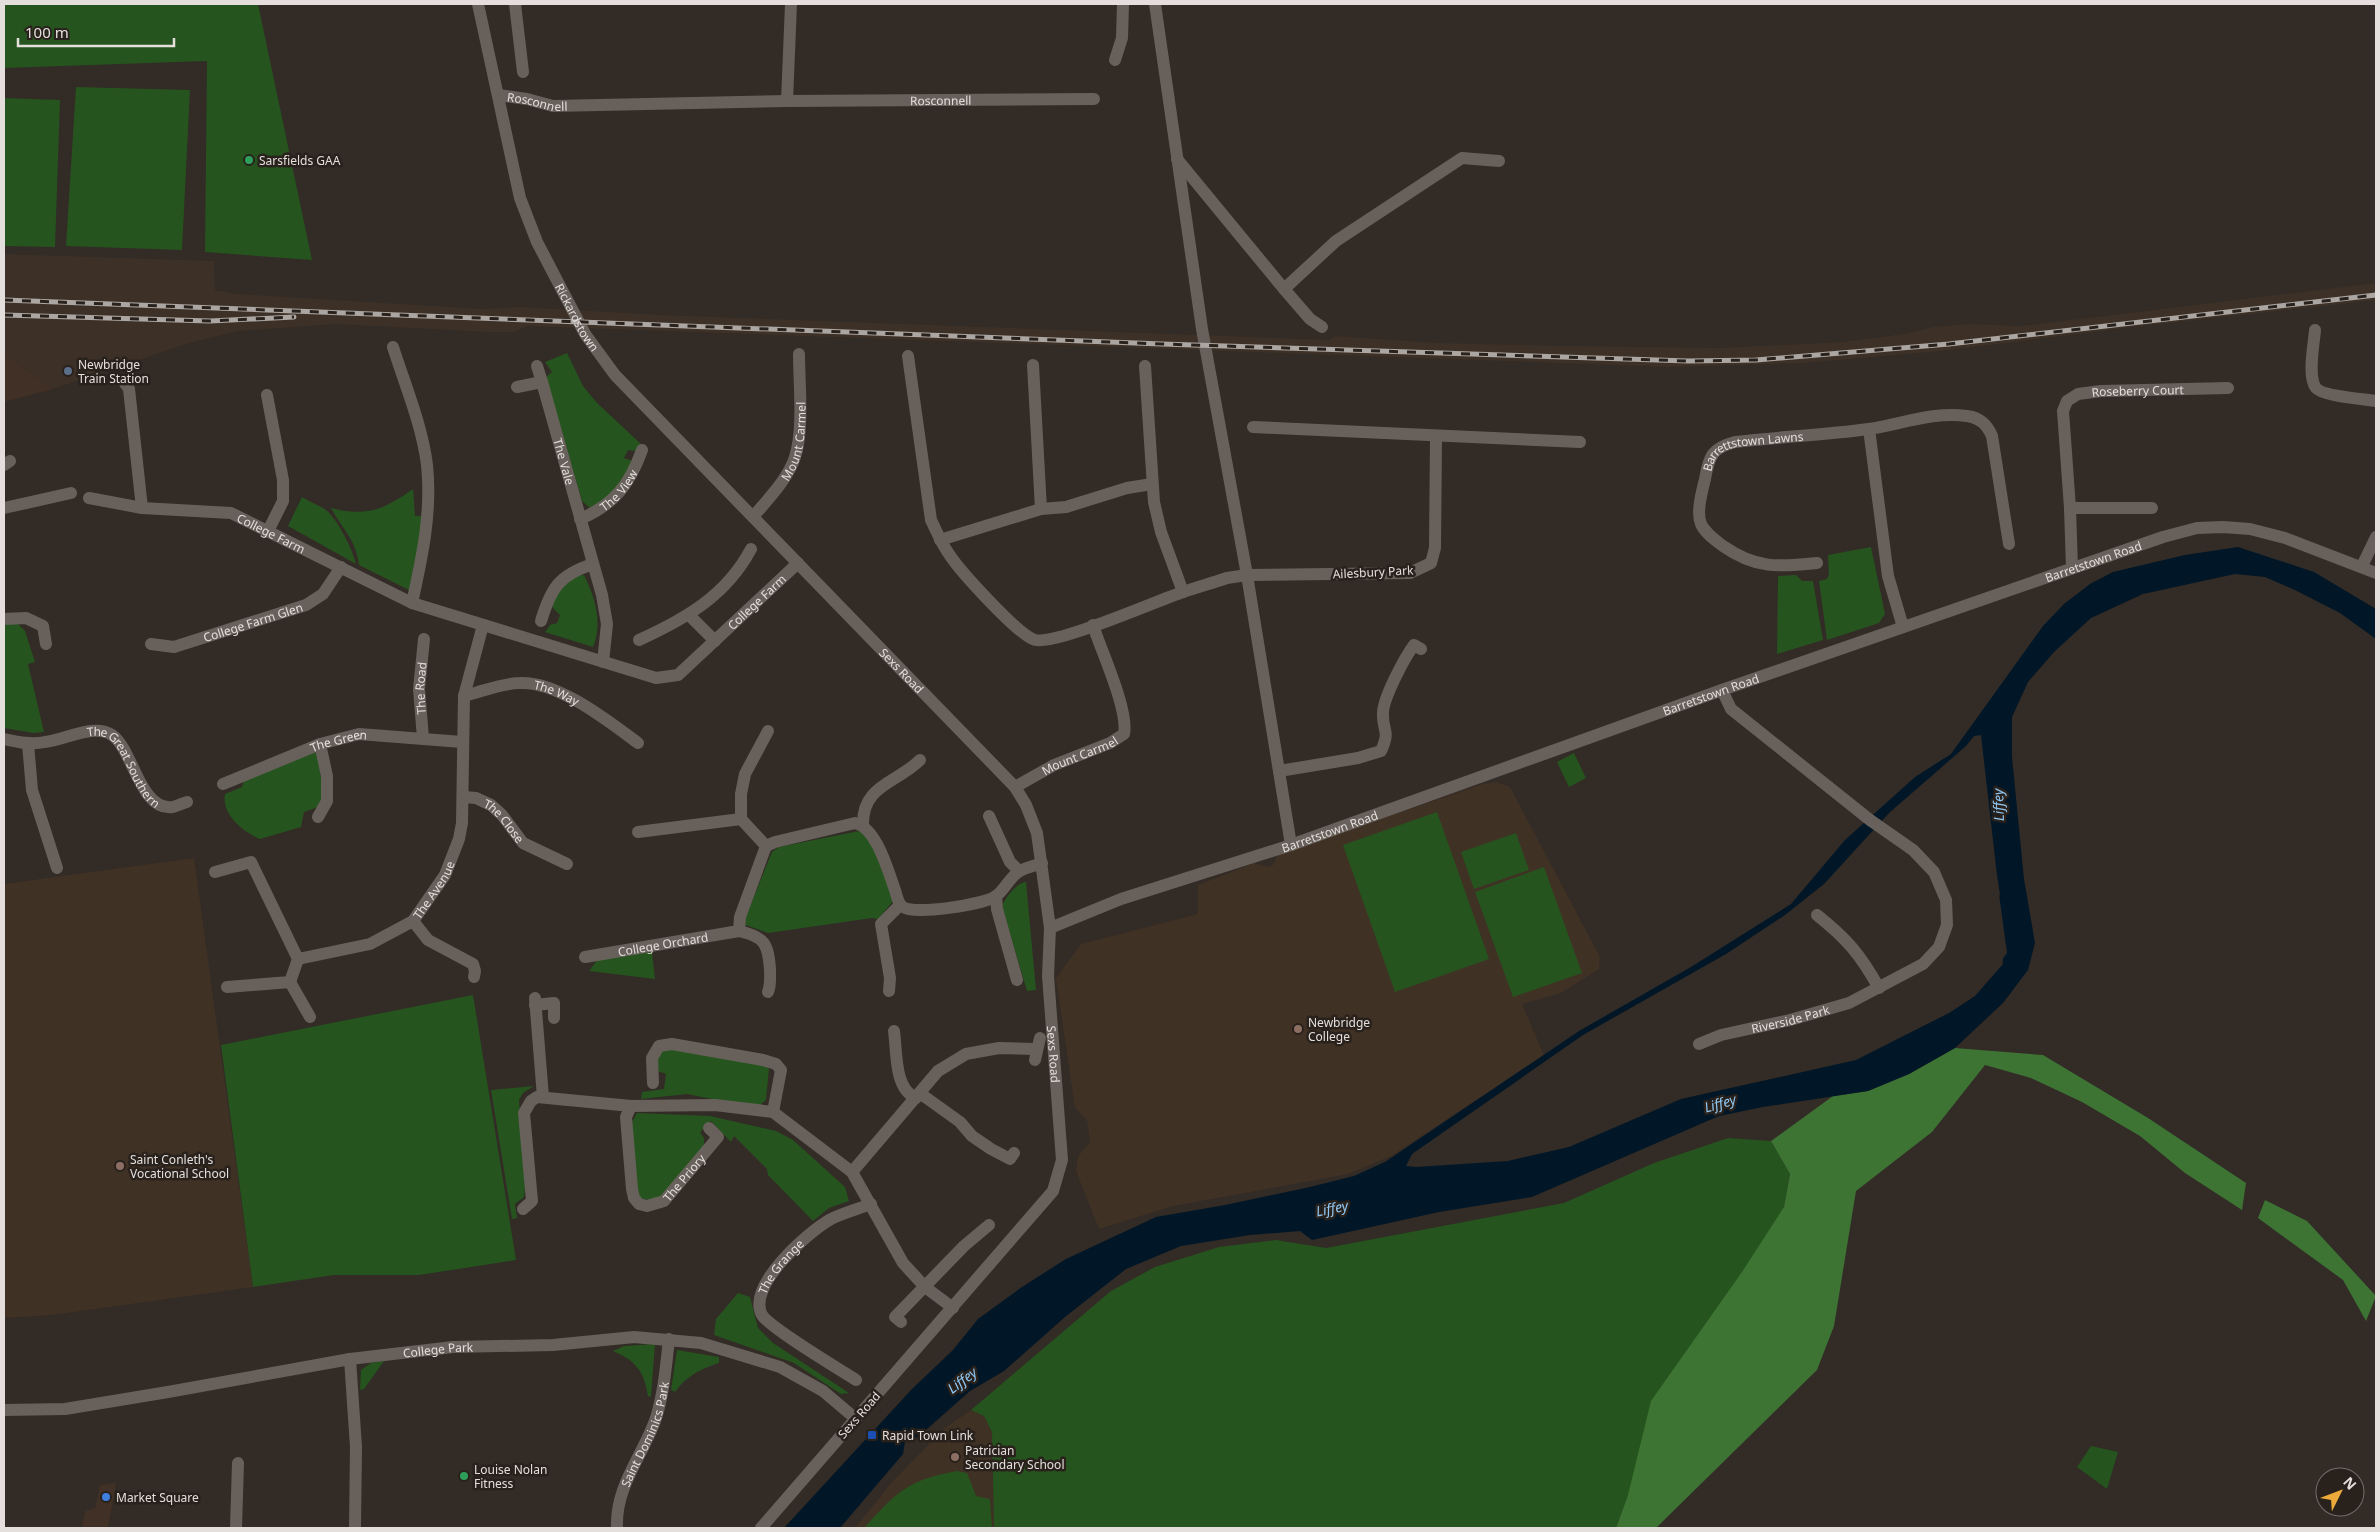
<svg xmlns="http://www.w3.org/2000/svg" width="2380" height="1532" font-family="'Noto Sans',sans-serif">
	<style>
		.commercial { fill: #413026 }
		.built { fill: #3d3127 }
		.education { fill: #403125 }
		.green { fill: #26541e }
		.forest { fill: #3d7434 }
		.water { fill: #011727; fill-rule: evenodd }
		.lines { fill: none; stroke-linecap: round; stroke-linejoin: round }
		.river { stroke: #011727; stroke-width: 19 }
		.minor { stroke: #68615b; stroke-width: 12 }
		.rail-casing { stroke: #aca6a2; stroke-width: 5 }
		.rail { stroke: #28211c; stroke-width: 3; stroke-dasharray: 9; stroke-linecap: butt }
		.leisure-dot { fill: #2e9e5b; stroke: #28211c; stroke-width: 2 }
		.service-dot { fill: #5c6f8a; stroke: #28211c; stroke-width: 2 }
		.education-dot { fill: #8d6e63; stroke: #28211c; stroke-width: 2 }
		.transit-dot { fill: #1a4fb4; stroke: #28211c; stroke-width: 2 }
		.shop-dot { fill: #3f7fe0; stroke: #28211c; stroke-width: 2 }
		.labels { text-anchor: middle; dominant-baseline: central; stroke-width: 5; stroke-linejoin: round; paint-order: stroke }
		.street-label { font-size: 12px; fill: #e4dfdc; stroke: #28211c }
		.poi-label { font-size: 12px; fill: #e4dfdc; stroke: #28211c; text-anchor: start }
		.water-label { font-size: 14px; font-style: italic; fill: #90c8f4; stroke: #28211c }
	</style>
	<rect width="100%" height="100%" fill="#322b26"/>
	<path class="commercial" d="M4,353L53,389L4,402Z
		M116,1483L108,1528H82L85,1511L95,1508L100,1485Z"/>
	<path class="built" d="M4,254L214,261L215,290L237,294L482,309L520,307L661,315L1330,340L1335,336L1436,343L1569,346L1720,348L1843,342L1904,334L1934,327L1968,324L2021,326L2376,283V300L2149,325L1941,351L1803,363L1670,367L527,326L515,332H489L335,324L239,331L189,343L53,389L4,353Z"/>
	<path class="education" d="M1497,782L1510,787L1600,957L1599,969L1561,993L1522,1004L1544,1055L1391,1156L1348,1174L1173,1206L1099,1229L1076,1171L1078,1156L1090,1142L1087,1120L1075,1108L1056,978L1081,944L1198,914V885L1254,863L1268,867L1273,865L1278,854L1483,784Z
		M194,858L253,1287L52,1315L4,1318V884Z
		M971,1410L984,1416L992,1432L994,1528H855L892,1482L945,1428Z"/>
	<path class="green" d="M4,4H258L312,260L205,252L207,61L4,68Z
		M76,87L190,90L182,250L66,246Z
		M4,98L60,100L55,247L4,246Z
		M567,353L583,386L597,403L641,444L635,451L628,450L624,458L633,461L612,495L590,508L582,501L546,377L552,372L545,362Z
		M413,489L415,516H426L409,590L359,565C356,539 342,529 331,508C367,517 383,510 413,489Z
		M302,497C308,501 316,504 323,508C336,515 353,550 356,564L288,526Z
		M1871,547L1885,614L1879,623L1827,640L1819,581L1827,579L1829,574L1828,555Z
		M584,575C595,597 603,623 593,647L545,632L550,625L557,623L560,615L553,608L552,600L573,576Z
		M1796,575L1802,581H1813L1823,640L1777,654L1778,576Z
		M17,623L25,631L35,662L28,664L44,732L33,733L4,728V624Z
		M310,752L316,753L318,758L324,797L321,806L304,812L301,827L260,839C243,832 221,814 225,794L242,787L244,780Z
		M1574,753L1586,778L1569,787L1557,762Z
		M1437,812L1489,959L1395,992L1343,845Z
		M859,831L870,839L894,900L878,919L872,918L768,933L743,924L772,852L779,847Z
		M1516,833L1529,870L1474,889L1461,852Z
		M1544,867L1582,973L1513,997L1475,892Z
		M1026,882L1036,990L1027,991L1002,906C1006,897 1016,883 1026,882Z
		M652,952L655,979L589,971L598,959Z
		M473,995L516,1260L419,1275H334L253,1287L221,1045Z
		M671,1049L763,1064L769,1069L766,1100L756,1108L687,1094L641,1099L642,1092L664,1089L666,1074L655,1070L656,1056L663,1051Z
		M534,1086L523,1093L519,1100L525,1188L524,1197L515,1204L517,1218L512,1219L491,1090Z
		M637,1113L710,1116L776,1131L793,1140L845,1187L849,1201L829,1208L813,1221L768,1175L767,1169L734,1136L731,1142L711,1121L700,1132L704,1138V1148L661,1197L650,1200L640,1198L636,1183L632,1122Z
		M1728,1138L1771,1141L1790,1174L1784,1207L1628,1495L1616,1528H994L992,1432L984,1416L971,1410L1111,1291L1155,1267L1219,1247L1276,1240L1326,1248L1564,1203L1654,1163Z
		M738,1293L750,1297L758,1328L773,1343L849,1393L841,1394L794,1363L714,1335L716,1319Z
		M655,1344L651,1397L648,1396C644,1371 636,1361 613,1351L624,1346Z
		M677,1350L719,1357V1363C701,1369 686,1376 675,1392L671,1390Z
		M384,1361L364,1389L360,1390L361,1370L371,1363Z
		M2091,1446L2118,1452L2107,1489L2077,1467Z
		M957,1471L967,1473L976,1496L990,1499L992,1528H864C897,1492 907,1480 957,1471Z"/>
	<path class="forest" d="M1955,1048L2043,1055L2148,1118L2246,1183L2242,1210L2185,1173L2140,1136L2082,1102L2031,1078L1985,1065L1932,1132L1856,1191L1834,1326L1817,1370L1656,1528H1616L1628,1495L1651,1401L1742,1272L1784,1207L1790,1174L1771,1141L1833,1096L1868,1091L1909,1074Z
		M2265,1200L2307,1221L2376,1296L2366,1321L2343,1280L2258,1218Z"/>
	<path class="water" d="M2238,547L2314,572L2376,609V639L2340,613L2295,590L2265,577L2235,574L2143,594L2091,618L2054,652L2028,682L2012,717V757L2024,879L2035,943L2028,970L2003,1003L1955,1048L1909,1074L1868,1091L1763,1107L1719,1116L1532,1197L1439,1212L1312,1240L1300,1231L1250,1235L1181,1246L1126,1269L1065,1317L1004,1371L970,1391L918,1437L905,1442L903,1454L840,1528H784L912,1389L953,1350L978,1319L1022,1287L1066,1259L1156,1217L1225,1205L1310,1187L1354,1176L1385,1162L1579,1031L1691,967L1791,904L1845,840L1915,777L1951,754L2043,626L2064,604L2090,584L2113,572L2185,555ZM1981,735L1997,875L2002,908L2015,925L2018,934L2003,964L1975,996L1949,1013L1856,1060L1681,1099L1569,1147L1508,1161L1416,1167L1406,1166L1412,1154L1583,1035L1726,954L1785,915L1824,884L1889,813L1966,746L1974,736Z"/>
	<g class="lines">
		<path class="river" d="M2009,897L2017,956L2012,962"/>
		<g class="minor">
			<path id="s1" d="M478,4L520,198L537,242L585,334L615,375L1015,787L1026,805L1037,833L1050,928L1048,976L1062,1160L1053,1191L761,1528"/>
			<path d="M515,4L523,72"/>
			<path d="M1155,4L1202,329L1247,575L1291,845"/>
			<path d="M1115,60L1122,38L1123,4"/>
			<path id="s2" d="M498,95L527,99L553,106L787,101L1094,99"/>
			<path d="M787,101L791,4"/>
			<path d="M1177,159L1284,289"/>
			<path d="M1322,327L1310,319L1284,289L1336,241L1462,158L1499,161"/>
			<path d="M2315,330C2314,344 2307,377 2316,388C2322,396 2364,399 2376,401"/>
			<path d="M393,347C405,385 422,425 427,465C432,512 422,558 412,603"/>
			<path d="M908,356L931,520C937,532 941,543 949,554C959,570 1019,636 1035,640C1057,645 1156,601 1183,592C1198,587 1212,583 1227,578L1247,575L1410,573L1431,563L1435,548L1436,437"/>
			<path d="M1033,365L1041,509"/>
			<path d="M537,366L542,382"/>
			<path d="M1145,366L1154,502L1161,532L1183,592"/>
			<path d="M124,382L129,389L142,508"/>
			<path id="s3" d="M517,387L542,382L602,595L607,624L603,662"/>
			<path d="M267,395L283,480V501L268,531"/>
			<path d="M1253,427L1580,442"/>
			<path d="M1869,429L1888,576L1903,627"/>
			<path d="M4,465L10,461"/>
			<path id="s4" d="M89,498L142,508L231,513L412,603L656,678L678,675L798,563"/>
			<path d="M4,508L71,493"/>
			<path d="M2070,508H2152"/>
			<path id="s5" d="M753,517C768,499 788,479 795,457C804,430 799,383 799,354"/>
			<path id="s6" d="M580,519C614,505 630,484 642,450"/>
			<path d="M940,540L1041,509L1066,507L1127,488L1152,484"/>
			<path id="s7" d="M1817,563C1778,567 1756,569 1723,546C1715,540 1705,533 1701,524C1696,512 1702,492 1705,479C1709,456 1712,448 1735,442C1779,437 1824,435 1869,429C1901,424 1935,411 1967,416C1981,418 1987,425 1992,436L2009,544"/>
			<path d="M2362,566L2376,537"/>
			<path id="s8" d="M2072,568L2070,508L2063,411L2067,401L2078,394L2101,391L2228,388"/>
			<path d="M689,615L715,641"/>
			<path d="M4,619L26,618L43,626L46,644"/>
			<path d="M541,621C551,588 559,575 593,564"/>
			<path d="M639,640C685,619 726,596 751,549"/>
			<path id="s9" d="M151,644L174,647L306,605L323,594L341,567"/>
			<path id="s10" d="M464,696C481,692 502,683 520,683C558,681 608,721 638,743"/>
			<path d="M768,731L745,774L741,794V819L766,846L775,842L855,823C877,828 888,871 895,890C897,896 898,904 903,907C914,915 984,905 996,896C1005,890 1010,876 1020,871C1026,867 1035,866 1042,863"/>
			<path id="s11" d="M423,738L419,689L424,639"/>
			<path id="s12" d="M4,739C18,742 31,745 45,742C65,740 94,723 112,735C133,749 140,812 173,807C177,806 183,803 187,802"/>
			<path d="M28,744L32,790L57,868"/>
			<path d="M1279,771L1358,758L1381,751C1391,729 1382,732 1383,713C1383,698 1405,657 1414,645L1421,649"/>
			<path id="s13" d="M223,784L320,744L359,734L462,742"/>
			<path id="s14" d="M1015,787L1054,765L1110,743L1124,734C1129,710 1101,651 1093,625"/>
			<path id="s15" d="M464,797L476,798L491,805L502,815L523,843L567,864"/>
			<path d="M989,816L1010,862L1019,871"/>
			<path d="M318,817L327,801V776L320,744"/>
			<path d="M863,825C862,785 897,783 920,760"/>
			<path d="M638,832L741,819"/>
			<path id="s16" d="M215,872L251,862L298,959L370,944L413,921L445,875L459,839L462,823L464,696L483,625"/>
			<path d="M996,896L997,909L1017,980"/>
			<path d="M1817,915C1847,939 1860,954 1879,988"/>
			<path d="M413,921L428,940L473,964L475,971L474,977"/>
			<path id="s17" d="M1050,928L1121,899L1291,845L1722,690L2163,537L2197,528L2223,527L2250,529L2285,538L2376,573"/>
			<path d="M739,931L740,917L766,846"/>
			<path id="s18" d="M585,957L739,931C765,937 768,944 770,969C770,978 771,984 768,992"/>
			<path d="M290,982L310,1017"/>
			<path d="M227,987L290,982L298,959"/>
			<path d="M889,991L890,978L881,924L900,905"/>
			<path d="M535,998L543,1097"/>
			<path d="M535,1005L554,1003V1018"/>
			<path d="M894,1031C897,1052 894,1089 916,1098"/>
			<path id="s19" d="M1699,1044L1721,1035L1790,1020L1849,1003L1923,964L1939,947L1947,925L1946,900L1934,872L1913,850L1870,820L1731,709L1722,690"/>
			<path d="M1035,1060L1040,1038"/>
			<path d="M653,1083L652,1058L659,1046L672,1044L763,1060L776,1064L781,1070L773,1112"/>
			<path d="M921,1094L960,1122L972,1136L991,1149L1010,1159L1014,1153"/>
			<path id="s20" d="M631,1106L626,1117L632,1189L634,1198L639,1204L647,1206L664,1201L718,1137L709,1128"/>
			<path d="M852,1172L938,1071L966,1054L999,1048L1036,1049"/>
			<path d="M523,1209L532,1201L524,1113L531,1101L537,1097L631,1106L715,1105L773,1112L852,1172L903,1263L925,1287L953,1308"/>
			<path d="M901,1322L895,1317L964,1246L989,1225"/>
			<path d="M350,1359L356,1447L355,1528"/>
			<path id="s21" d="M856,1380C839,1369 770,1328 762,1315C746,1286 808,1232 831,1219C843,1213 858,1209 871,1204"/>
			<path id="s22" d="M4,1410L65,1409L168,1392L350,1359L453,1347L553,1345L634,1337L701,1343L780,1367L823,1391L856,1419"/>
			<path d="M236,1528L238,1463"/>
			<path id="s23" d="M617,1528C615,1486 643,1456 656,1418C664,1392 666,1366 669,1339"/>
		</g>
		<g class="rail-casing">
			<path id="rail" d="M4,300L1162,344L1688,361L1756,360L1949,344L2376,295
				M4,315L210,321L294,317"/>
		</g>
		<use href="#rail" class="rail"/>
	</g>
	<g class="leisure-dot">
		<circle cx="249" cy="160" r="5"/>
		<circle cx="464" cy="1476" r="5"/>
	</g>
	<circle class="service-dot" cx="68" cy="371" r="5"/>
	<g class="education-dot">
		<circle cx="1298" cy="1029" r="5"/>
		<circle cx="120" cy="1166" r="5"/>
		<circle cx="955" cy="1457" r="5"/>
	</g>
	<rect class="transit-dot" x="867" y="1430" width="10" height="10" rx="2.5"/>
	<circle class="shop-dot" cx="106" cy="1497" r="5"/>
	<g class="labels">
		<g class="street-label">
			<text stroke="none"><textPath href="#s2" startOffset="40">Rosconnell</textPath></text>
			<text stroke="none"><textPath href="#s2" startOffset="444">Rosconnell</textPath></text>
			<text stroke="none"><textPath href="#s1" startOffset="331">Rickardstown</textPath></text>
			<text stroke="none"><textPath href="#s8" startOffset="241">Roseberry Court</textPath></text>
			<text stroke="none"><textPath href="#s5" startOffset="89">Mount Carmel</textPath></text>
			<text stroke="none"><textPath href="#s7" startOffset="240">Barrettstown Lawns</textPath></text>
			<text stroke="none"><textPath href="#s3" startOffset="108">The Vale</textPath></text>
			<text stroke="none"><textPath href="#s6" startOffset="49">The View</textPath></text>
			<text stroke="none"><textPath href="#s4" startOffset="188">College Farm</textPath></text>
			<text stroke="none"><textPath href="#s17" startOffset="1106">Barretstown Road</textPath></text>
			<text transform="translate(1373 572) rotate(-3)">Ailesbury Park</text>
			<text stroke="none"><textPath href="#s4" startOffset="730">College Farm</textPath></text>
			<text stroke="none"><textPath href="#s9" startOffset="106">College Farm Glen</textPath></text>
			<text stroke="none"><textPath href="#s1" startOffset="812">Sexs Road</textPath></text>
			<text stroke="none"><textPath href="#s11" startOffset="50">The Road</textPath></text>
			<text stroke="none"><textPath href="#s17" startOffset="701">Barretstown Road</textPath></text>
			<text stroke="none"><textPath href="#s10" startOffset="96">The Way</textPath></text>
			<text stroke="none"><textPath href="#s13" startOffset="124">The Green</textPath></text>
			<text stroke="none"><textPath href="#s14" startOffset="72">Mount Carmel</textPath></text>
			<text stroke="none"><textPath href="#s12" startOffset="140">The Great Southern</textPath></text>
			<text stroke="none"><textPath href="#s15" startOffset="49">The Close</textPath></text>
			<text stroke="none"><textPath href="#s17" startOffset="296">Barretstown Road</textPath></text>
			<text stroke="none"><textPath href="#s16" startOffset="305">The Avenue</textPath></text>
			<text stroke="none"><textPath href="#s18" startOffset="79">College Orchard</textPath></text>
			<text stroke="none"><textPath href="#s19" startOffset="95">Riverside Park</textPath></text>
			<text stroke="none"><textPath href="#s1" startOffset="1248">Sexs Road</textPath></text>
			<text stroke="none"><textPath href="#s20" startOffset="158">The Priory</textPath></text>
			<text stroke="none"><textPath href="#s21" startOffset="170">The Grange</textPath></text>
			<text stroke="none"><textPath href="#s22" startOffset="439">College Park</textPath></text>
			<text transform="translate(859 1415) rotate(-49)">Sexs Road</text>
			<text stroke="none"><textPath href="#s23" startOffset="99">Saint Dominics Park</textPath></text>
		</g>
		<g class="poi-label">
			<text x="259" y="160">Sarsfields GAA</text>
			<text x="78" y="364">Newbridge<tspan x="78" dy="14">Train Station</tspan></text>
			<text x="1308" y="1022">Newbridge<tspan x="1308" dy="14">College</tspan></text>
			<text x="130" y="1159">Saint Conleth's<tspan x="130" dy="14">Vocational School</tspan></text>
			<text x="882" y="1435">Rapid Town Link</text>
			<text x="965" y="1450">Patrician<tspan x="965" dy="14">Secondary School</tspan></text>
			<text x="474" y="1469">Louise Nolan<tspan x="474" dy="14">Fitness</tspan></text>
			<text x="116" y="1497">Market Square</text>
		</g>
		<g class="water-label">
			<text transform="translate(1998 805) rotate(-92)">Liffey</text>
			<text transform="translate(1720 1103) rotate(-16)">Liffey</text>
			<text transform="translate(1332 1208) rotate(-11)">Liffey</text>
			<text transform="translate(962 1380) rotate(-37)">Liffey</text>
		</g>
	</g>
	<rect width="2380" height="1532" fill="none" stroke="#e4dfdc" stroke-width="10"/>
	<g transform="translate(2340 1492) rotate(48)"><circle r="24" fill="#28211c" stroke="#736d69"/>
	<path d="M0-4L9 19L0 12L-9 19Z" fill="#ebaa39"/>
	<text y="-8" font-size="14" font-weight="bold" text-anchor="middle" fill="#e4dfdc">N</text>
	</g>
	<path d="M18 38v8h156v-8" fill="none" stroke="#e4dfdc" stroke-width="2.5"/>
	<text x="25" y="38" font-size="15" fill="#e4dfdc" stroke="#28211c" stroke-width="4" paint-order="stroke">100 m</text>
</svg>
